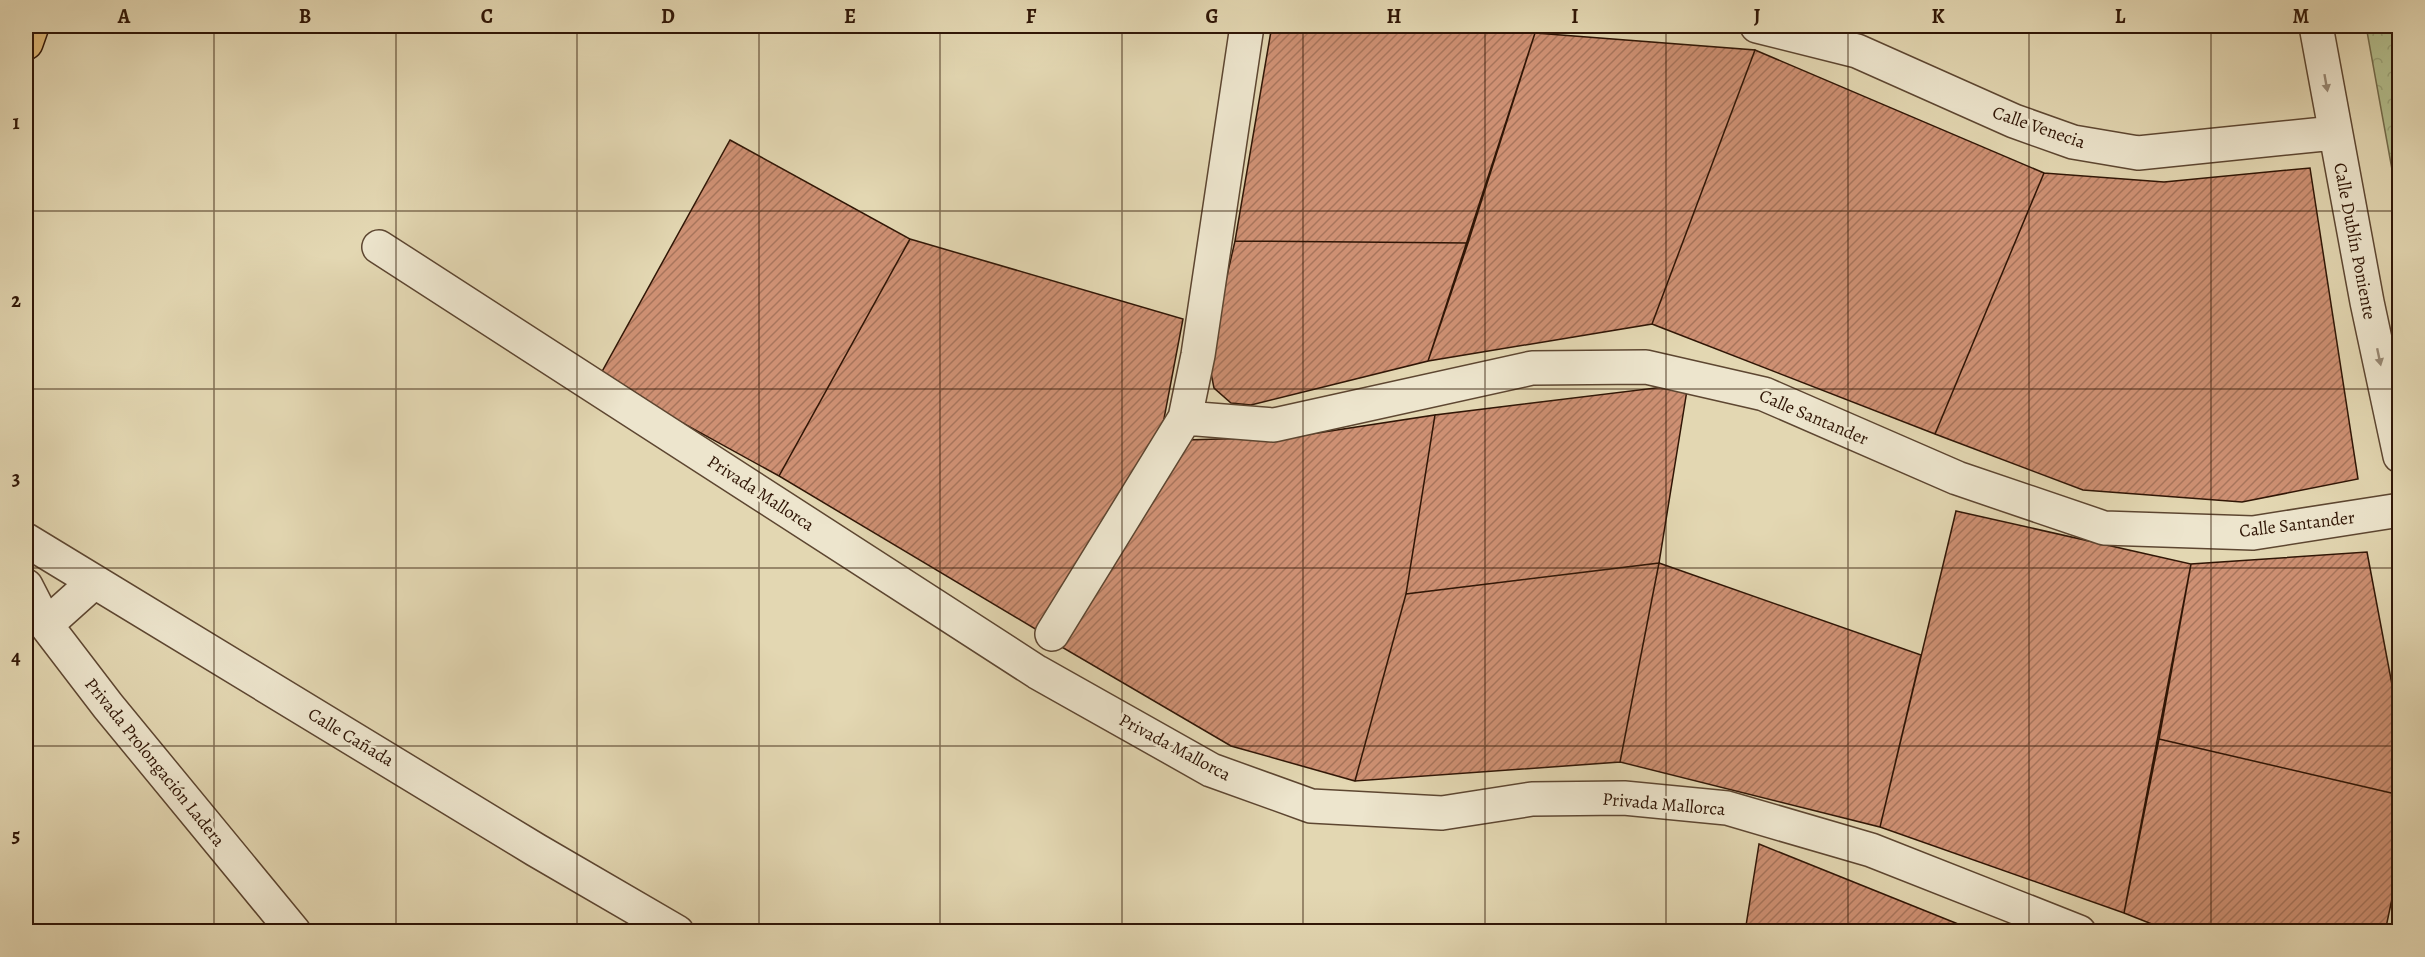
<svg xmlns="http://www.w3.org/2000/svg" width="2425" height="957" font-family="Alegreya,serif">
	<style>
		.forest { fill: url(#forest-crowns); stroke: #726a4a; stroke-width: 1.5 }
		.building { fill: url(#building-hatch); stroke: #301606; stroke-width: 1.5 }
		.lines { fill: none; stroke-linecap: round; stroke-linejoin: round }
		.minor-casing { stroke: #5d4631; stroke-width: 36 }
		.major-casing { stroke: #301606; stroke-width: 36 }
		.minor { stroke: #ede5cd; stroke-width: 33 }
		.major { stroke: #e2bc79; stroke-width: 33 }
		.oneway { fill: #988873 }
		.grid { fill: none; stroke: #301606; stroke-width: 1.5; stroke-opacity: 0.55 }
		.labels { text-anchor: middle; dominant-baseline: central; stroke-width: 5; stroke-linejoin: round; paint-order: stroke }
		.street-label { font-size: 18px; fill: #301606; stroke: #ede5cd }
		.neatline { fill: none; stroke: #301606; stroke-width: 2 }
		.grid-label { font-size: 20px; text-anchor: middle; font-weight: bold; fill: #301606 }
	</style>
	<defs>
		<pattern id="forest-crowns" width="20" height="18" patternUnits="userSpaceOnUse" patternTransform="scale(1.5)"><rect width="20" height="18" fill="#b3be8d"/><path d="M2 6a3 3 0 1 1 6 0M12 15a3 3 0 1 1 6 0" fill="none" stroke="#9aa378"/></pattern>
		<pattern id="building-hatch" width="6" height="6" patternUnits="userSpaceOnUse" patternTransform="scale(1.5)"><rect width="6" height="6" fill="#ce9073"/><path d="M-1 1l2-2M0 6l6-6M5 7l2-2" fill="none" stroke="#a8755c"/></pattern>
	</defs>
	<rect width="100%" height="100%" fill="#e3d7b2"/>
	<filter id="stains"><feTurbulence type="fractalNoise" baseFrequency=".00333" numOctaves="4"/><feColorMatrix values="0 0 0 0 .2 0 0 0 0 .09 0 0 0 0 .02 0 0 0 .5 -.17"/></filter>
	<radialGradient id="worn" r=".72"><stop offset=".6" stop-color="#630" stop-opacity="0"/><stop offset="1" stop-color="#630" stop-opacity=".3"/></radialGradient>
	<path class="forest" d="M2366,26H2399V208Z"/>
	<path class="building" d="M1271,31L1535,33L1468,243L1235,241Z
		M1535,33L1755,50L1652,324L1428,361Z
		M1755,50L2044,173L1935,434L1652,324Z
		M730,140L910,239L779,476L599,377Z
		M2310,168L2358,479L2242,502L2083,490L1935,434L2044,173L2164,182Z
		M910,239L1183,319L1163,424L1037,630L779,476Z
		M1235,241L1468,243L1428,361L1251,405L1231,403L1214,388L1208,358Z
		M1688,384L1659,563L1406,594L1435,415Z
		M1435,415L1406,594L1355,781L1231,746L1060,646L1185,440L1291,437Z
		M1956,511L2191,564L2124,913L1880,827Z
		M2367,552L2400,727V795L2159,739L2191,564Z
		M1659,563L1921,655L1880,827L1620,762Z
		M1659,563L1620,762L1355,781L1406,594Z
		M2159,739L2400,795V861L2385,932H2172L2124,913Z
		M1759,844L1978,932H1745Z"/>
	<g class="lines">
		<g class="minor-casing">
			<path id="minor" d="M1757,26L1857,51L2014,121L2073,142L2138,153L2334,133
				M2316,26L2367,302L2400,456
				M379,247L1037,672L1211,770L1311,806L1442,813L1532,799L1624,798L1727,808L1871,850L2079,932
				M1185,418L1274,425L1532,368L1646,367L1764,394L1957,478L2104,528L2253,533L2400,510
				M26,540L536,850L677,932
				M26,586L46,625L108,706L294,932
				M46,625L94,582
				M1052,634L1185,418L1198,355L1247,26"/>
		</g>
		<g class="major-casing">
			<path id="major" d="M26,43L32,26"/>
		</g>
		<use href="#minor" class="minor"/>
		<use href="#major" class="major"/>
	</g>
	<defs><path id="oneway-solid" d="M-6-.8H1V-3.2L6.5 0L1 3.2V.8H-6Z" transform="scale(1.5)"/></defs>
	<g class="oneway">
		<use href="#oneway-solid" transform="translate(2326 83) rotate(80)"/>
		<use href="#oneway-solid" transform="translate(2379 357) rotate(78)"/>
	</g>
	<path class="grid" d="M214,26V932M396,26V932M577,26V932M759,26V932M940,26V932M1122,26V932M1303,26V932M1485,26V932M1666,26V932M1848,26V932M2029,26V932M2211,26V932M26,211H2400M26,389H2400M26,568H2400M26,746H2400"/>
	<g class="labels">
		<g class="street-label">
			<text transform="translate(2039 127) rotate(19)">Calle Venecia</text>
			<text transform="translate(2355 241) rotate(79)">Calle Dublín Poniente</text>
			<text transform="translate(1814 417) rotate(23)">Calle Santander</text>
			<text transform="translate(761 493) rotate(33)">Privada Mallorca</text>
			<text transform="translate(2297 524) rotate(-7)">Calle Santander</text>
			<text transform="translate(351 737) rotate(31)">Calle Cañada</text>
			<text transform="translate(1175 747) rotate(28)">Privada Mallorca</text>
			<text transform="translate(155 762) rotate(51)">Privada Prolongación Ladera</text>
			<text transform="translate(1664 804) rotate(5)">Privada Mallorca</text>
		</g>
	</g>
	<rect width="2425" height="957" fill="none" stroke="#e3d7b2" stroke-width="66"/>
	<rect x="33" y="33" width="2359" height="891" class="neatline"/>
	<g class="grid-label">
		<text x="124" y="23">A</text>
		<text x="305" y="23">B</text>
		<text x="487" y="23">C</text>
		<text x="668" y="23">D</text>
		<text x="850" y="23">E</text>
		<text x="1031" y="23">F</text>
		<text x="1212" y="23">G</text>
		<text x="1394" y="23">H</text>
		<text x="1575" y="23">I</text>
		<text x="1757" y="23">J</text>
		<text x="1938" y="23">K</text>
		<text x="2120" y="23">L</text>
		<text x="2301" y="23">M</text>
		<text x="16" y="129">1</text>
		<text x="16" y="307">2</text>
		<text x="16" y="485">3</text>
		<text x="16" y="664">4</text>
		<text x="16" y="842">5</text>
	</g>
	<rect width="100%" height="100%" filter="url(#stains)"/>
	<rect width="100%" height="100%" fill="url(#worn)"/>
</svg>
